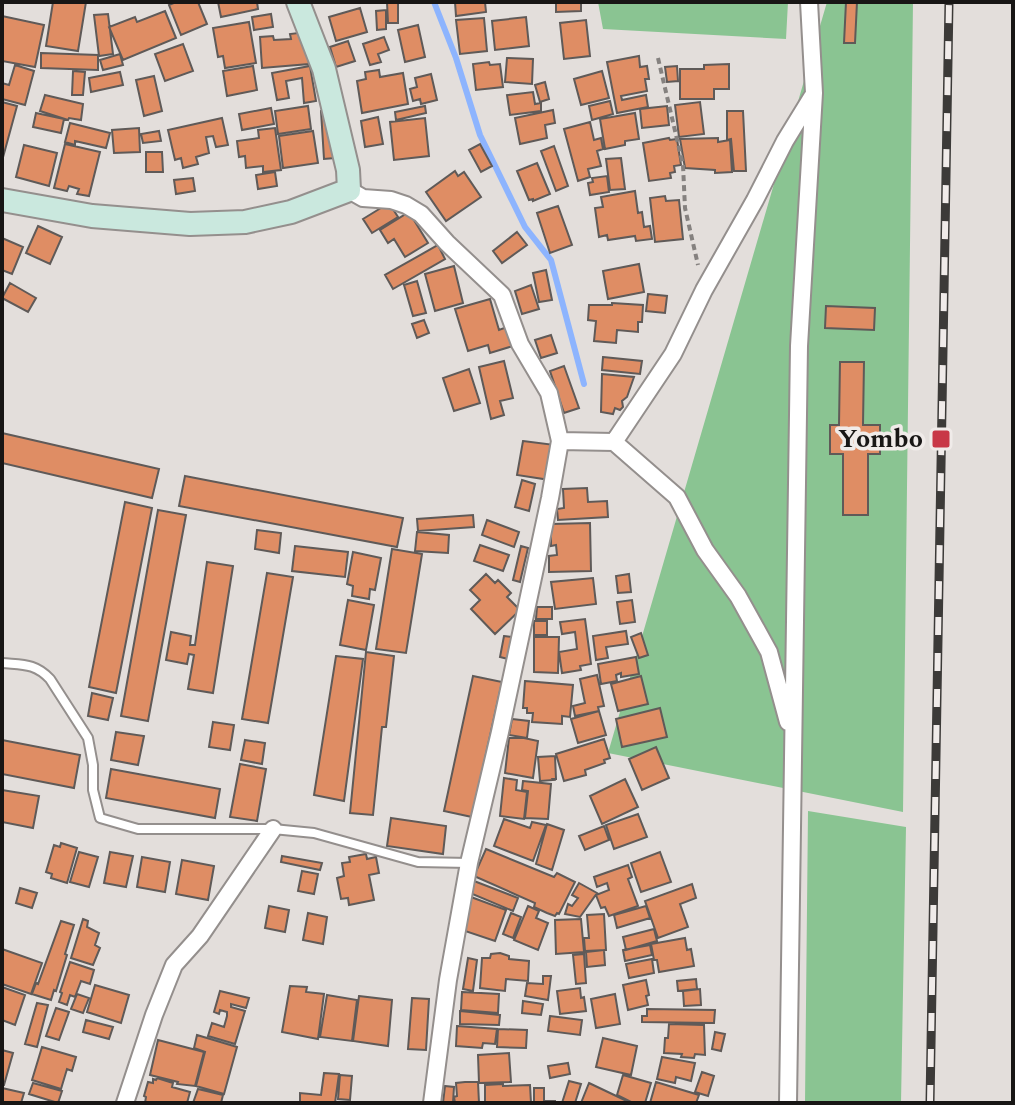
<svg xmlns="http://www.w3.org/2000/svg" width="1015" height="1105" font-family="Spectral,serif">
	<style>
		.green { fill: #8ac492 }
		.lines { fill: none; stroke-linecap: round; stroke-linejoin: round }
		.stream { stroke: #8db4fe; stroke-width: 6 }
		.building { fill: #df8d64; stroke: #5f5a58; stroke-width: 2 }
		.lane-casing { stroke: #948f8d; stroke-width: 12 }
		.street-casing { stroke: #948f8d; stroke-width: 20 }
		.secondary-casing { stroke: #948f8d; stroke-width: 26 }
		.path { stroke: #85817f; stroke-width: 4; stroke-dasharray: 6 4; stroke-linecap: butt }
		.lane { stroke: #fff; stroke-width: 8 }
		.street { stroke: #fff; stroke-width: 16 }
		.secondary { stroke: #cae8de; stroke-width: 22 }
		.rail-casing { stroke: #3c3a38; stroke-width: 9 }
		.rail { stroke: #f0ebe9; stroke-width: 6; stroke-dasharray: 18; stroke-linecap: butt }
		.poi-dot { fill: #c83847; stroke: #f0ebe9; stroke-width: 3 }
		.labels { text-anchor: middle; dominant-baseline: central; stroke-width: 7; stroke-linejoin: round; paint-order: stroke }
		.poi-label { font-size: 26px; font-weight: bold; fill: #181615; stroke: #f0ebe9; text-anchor: end }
	</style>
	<rect width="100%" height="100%" fill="#e3dedb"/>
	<path class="green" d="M598,2H788L786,39L603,29Z
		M827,2H913L903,812L608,753Z
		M808,811L906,827L901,1103H805Z"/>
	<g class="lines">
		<path class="stream" d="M434,2L456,58L480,135L525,227L551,260L584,384"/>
	</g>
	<path class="building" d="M53,2H86L78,51L46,46Z
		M176,2H198L207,24L181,35L169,5Z
		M218,2H257L258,9L221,17Z
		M387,2H398V23H388Z
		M455,2H485L486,12L456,16Z
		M556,2H581V11L556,12Z
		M846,2H857L855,43H844Z
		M360,8L367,32L336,41L329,17Z
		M386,10V29L377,30L376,11Z
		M165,11L176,38L123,60L109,27L135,17L137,22Z
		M108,14L113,54L99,56L94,15Z
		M271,14L273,27L254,30L252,17Z
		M2,16L44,25L35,67L2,61Z
		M526,17L529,46L495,50L492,21Z
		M484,18L487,51L460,54L456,20Z
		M586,20L590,56L564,59L560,23Z
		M249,22L256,63L225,68L223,56L218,57L213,28Z
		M418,25L425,57L405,62L398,30Z
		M306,32L309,64L262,68L260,37L273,36L274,40L291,39L290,34Z
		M384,37L389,50L378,54L381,62L370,65L363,44Z
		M348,41L355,61L336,67L330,47Z
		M183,44L193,71L165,81L155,54Z
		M41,53L98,55V70L41,68Z
		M120,54L123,65L103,70L100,60Z
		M639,56L640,67L647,66L649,79H645L647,91L621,96L622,100L646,95L648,107L617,113L607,62Z
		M507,58L533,59L532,84L505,82Z
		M489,62L490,65L500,64L503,87L476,90L473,64Z
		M729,64V89H714V99H680V69H704V65Z
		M15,65L34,71L25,105L2,99V83L9,85Z
		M253,66L257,90L227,96L223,71Z
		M310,66L316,101L304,103L302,78L286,81L289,98L277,100L272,73Z
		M677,66L678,81L667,82L665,67Z
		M379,70L380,77L403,73L408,104L362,113L357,81L366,79L365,72Z
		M73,71L85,72L83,95H72Z
		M602,71L609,98L581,105L574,79Z
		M120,72L123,85L91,92L89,78Z
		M431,74L437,100L421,104L420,99L413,101L410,89L417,87L415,78Z
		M154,76L162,111L144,116L136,80Z
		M545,82L549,99L540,102L535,85Z
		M533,92L535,104L541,103V111L510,115L507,95Z
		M45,95L83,104L81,120L69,118L68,120L40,111Z
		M610,101L613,114L592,120L589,106Z
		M2,102L17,106L2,161Z
		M700,102L704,134L679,137L675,105Z
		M308,106L311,129L278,134L275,111Z
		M425,106L426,113L396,120L395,112Z
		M667,106L669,125L642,128L640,109Z
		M271,108L274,124L242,130L239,114Z
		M332,110L335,158L324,159L321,111Z
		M553,110L555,123L545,125L547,138L520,144L515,118Z
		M727,111H743L746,171H734L731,139L727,140Z
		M36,113L64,119L61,133L33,127Z
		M635,113L639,139L625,141V145L605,149L600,119Z
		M378,117L383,144L365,147L361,121Z
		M222,118L228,145L216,147L213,136L206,137L209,153L196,157L198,164L183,168L181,158L175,160L168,130Z
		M425,118L429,156L394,160L390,122Z
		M590,122L594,140L601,138L603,149L597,151L601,166L588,169L590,177L578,181L564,129Z
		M70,123L110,133L106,148L75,141V145L65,142Z
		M139,128L140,152L114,153L112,130Z
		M275,128L281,170L263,172V166L246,168L245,156L239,157L237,141L259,138L258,130Z
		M159,131L161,141L143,143L141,134Z
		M313,131L318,163L283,168L279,136Z
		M669,138L670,140L677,139L681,165L674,166L675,172L670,173L671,178L649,181L643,143Z
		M718,138V142L730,140L732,172L715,173V170L685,168L680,139Z
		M65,144L100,152L89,196L77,194L79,189L69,186L67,191L54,188Z
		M480,144L492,166L481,172L469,150Z
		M24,145L57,153L49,186L16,177Z
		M554,146L568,186L556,191L541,151Z
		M146,152H162L163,172H146Z
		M621,158L625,189L610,190L606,159Z
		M537,163L550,194L533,201V199L529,200L517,171Z
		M455,171L458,176L464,172L481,197L446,221L426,192Z
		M275,172L277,186L258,189L256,175Z
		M607,176L609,192L590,195L588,183L593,182L592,178Z
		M193,178L195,191L176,194L174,180Z
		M635,191L638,213L642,212L644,227L650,226L652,239L636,241L635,236L608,240L607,235L599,237L595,208L603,207L601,197Z
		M665,196L666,201L679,200L683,239L655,242L650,198Z
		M389,203L398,217L372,233L363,219Z
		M558,206L572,245L550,253L537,213Z
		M409,212L428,243L405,257L394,239L388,243L380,230Z
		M38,226L62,237L50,264L26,253Z
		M517,232L527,245L502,263L493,251Z
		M2,238L23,247L12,274L2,270Z
		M438,245L445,259L393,289L385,275Z
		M639,264L644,292L608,299L603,271Z
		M454,266L463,303L435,311L425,274Z
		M546,270L552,300L539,302L533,273Z
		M417,281L426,313L413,316L404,285Z
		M10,283L36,298L28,312L2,298Z
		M531,285L539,309L522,314L515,291Z
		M648,294L667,296L665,313L646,311Z
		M490,299L499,330L507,327L513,346L490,353L488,345L468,351L455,309Z
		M612,303L643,305L642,322H638V332L617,330L616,343L594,341L596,321L588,320L589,305H612Z
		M826,306L875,308L874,330L825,328Z
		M424,320L429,333L417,338L412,324Z
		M551,335L557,353L541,358L535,340Z
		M603,357L642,361L640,374L602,370Z
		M504,361L513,398L500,401L504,415L491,419L479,367Z
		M840,362H864L863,425H880V454H868V515H843V454H830V425H839Z
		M564,366L579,408L564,413L550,371Z
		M469,369L480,403L454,411L443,378Z
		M602,374L634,377L627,397L622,401L623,407L620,410L615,408L613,414L601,412Z
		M2,433L159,469L152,498L2,463Z
		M523,441L555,445L550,480L517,475Z
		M185,476L403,518L397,547L179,506Z
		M522,480L535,484L529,511L515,507Z
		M587,488L588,502L607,501L608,517L558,520L557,509L564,508L563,489Z
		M125,502L152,508L116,693L89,687Z
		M158,510L186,515L148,721L121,716Z
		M473,515L474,527L418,531L417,519Z
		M487,520L519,532L514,547L482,535Z
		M590,523L591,571L549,572V556L557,555L556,545L551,546V524Z
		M257,530L281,533L279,553L255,549Z
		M417,532L449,535L448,553L415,551Z
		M480,545L509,555L503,571L474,561Z
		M295,546L348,552L345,577L292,571Z
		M521,546L528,548L520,582L513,580Z
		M392,549L422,554L406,653L376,649Z
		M353,552L381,558L375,590L370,589L369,599L352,596L353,586L347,584Z
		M207,562L233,566L213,693L188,689L194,655L189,654L187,664L166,660L171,632L191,636L190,645H195Z
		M267,573L293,577L268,723L242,719Z
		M486,574L495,583L498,580L511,593L507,597L520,610L495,634L471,609L480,600L470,590Z
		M629,574L631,592L618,593L616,576Z
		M593,578L596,604L555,609L551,582Z
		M348,600L374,605L366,650L340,645Z
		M632,600L635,622L620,624L617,602Z
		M537,607H552V619H536Z
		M585,619L591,664L580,666L581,670L562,673L559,652L577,649L575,632L562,634L560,622Z
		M534,621H547V635H534Z
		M626,631L628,644L606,647L608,658L596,660L593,636Z
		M641,633L648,655L639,658L631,637Z
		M504,636L513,637L508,659L500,657Z
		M534,637H559L558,673L534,672Z
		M366,652L394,656L386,727H382L373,815L350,813Z
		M336,656L363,659L344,801L314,795Z
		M636,657L639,674L621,677V673L616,675L617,681L601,684L598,664Z
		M597,675L604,706L598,707L599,711L575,716L573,706L585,703L580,679Z
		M473,676L502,682L472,817L444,811Z
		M641,676L648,704L618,711L611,684Z
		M525,681L573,685L570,717L562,716V724L532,722L533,713H527V708H523Z
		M92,693L113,698L108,720L88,716Z
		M660,708L667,737L622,747L616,719Z
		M599,711L606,735L578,743L571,719Z
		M512,719L529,721L527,738L509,735Z
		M213,722L234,725L230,750L209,747Z
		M116,732L144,736L138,765L111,760Z
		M509,738H524L538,741L533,778L505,773Z
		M604,739L610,758L604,760L605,763L585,770L586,775L564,781L556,754Z
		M2,740L80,755L74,788L2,774Z
		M245,740L265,743L262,764L241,760Z
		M656,747L669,778L642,790L629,759Z
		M555,756L556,779H553L554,780L540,781L538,757Z
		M240,764L266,769L257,821L230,817Z
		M111,769L220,789L215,818L106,798Z
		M504,778L517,780L516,790L527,792L524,819L500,816Z
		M625,779L638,807L602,824L590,796Z
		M523,781L551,784L548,819L525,818L528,791L522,790Z
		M2,790L39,796L33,828L2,822Z
		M638,814L647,837L614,849L606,825Z
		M391,818L446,826L443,854L387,846Z
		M504,819L530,828L532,822L546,825L533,861L494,846Z
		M547,824L564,830L552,870L536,864Z
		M604,826L609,840L585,850L579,836Z
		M61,843L77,848L67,883L51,878L52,874L46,872L54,845L60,847Z
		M486,849L554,877L557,873L575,882L559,914L557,913L555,916L547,913L534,907L535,903L474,876Z
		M79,852L98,857L89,887L70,882Z
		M110,852L133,856L126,887L104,883Z
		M660,852L671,882L641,892L631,863Z
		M366,854L367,859L376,857L379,873L369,875L374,900L349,905L348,898L341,899L337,878L344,876L342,863L350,862L349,857Z
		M282,856L322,863L320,870L281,862Z
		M142,857L170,862L165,892L137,887Z
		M182,860L214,866L208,900L176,894Z
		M628,865L632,877L628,879L638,906L609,916L605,907L601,908L596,895L609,890L607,883L597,887L594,877Z
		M302,871L318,874L314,894L298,891Z
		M474,881L518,898L513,911L470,893Z
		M579,883L597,893L580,917L565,914L568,904L572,906L578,898L572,895Z
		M692,884L696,898L680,904L688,927L658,938L645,901Z
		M20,888L37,893L32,908L16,903Z
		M471,897L506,910L495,941L459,929Z
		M269,906L289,910L285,932L265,928Z
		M528,906L539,911L536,918L548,923L538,950L514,940Z
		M646,906L650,918L617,928L614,915Z
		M308,913L327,917L323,944L303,940Z
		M511,913L521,917L513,938L503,934Z
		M604,914L606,950L585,951L584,938H589L587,915Z
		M83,919L88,921L87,927L99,933L95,945L100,948L93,965L71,958Z
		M581,919L584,952L556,954L555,920Z
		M61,921L74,925L65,954L67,955L56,991L54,990L51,1000L32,994L36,983L38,984Z
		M654,929L657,941L626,950L623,937Z
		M685,938L687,950L691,949L694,966L659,972L657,960H654L651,944Z
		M650,945L652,955L625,961L623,950Z
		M2,949L42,963L31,994L2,984Z
		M604,950L605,965L587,967L586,952Z
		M500,953L509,956V959L529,961L528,981L506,979L505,991L480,988L482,958H490L491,954Z
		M584,954L586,983L576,984L573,955Z
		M468,958L477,960L473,991L463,989Z
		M652,959L654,973L629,978L626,964Z
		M70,962L94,970L90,984L81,981L75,997L70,995L67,1005L59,1002L62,993L60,992Z
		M543,976H551L548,1000L525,996L527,983L543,984Z
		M696,979L697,989L678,991L677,981Z
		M646,980L649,995L646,996L648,1005L628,1010L623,985Z
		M95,985L129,995L121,1023L87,1012Z
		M290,986L307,987L306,992L324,994L318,1039L282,1032Z
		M2,987L25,995L15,1025L2,1020Z
		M580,988L581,998L584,997L586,1011L560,1014L557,991Z
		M700,989L701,1005L684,1006L683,991Z
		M220,991L249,998L246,1008L231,1004V1007L245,1011L235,1044L208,1036L212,1023L224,1027L227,1016V1012L220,1010L219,1014L214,1012Z
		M462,992L499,994L498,1013L461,1010Z
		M77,994L89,998L83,1013L71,1009Z
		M615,994L620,1024L596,1028L591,999Z
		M327,995L357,1000L352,1041L320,1037Z
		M359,996L392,1000L388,1046L353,1041Z
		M412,998L429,999L426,1050L408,1049Z
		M523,1001L543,1004L541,1015L522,1013Z
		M37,1003L48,1005L37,1047L25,1044Z
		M56,1008L69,1012L59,1040L46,1036Z
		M647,1009L715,1010L714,1023L642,1022V1016H647Z
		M460,1011L500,1015L499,1025L460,1024Z
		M550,1016L582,1020L580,1035L548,1031Z
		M86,1020L113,1027L109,1039L83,1032Z
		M669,1024L704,1025L705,1055L695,1054L694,1058L681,1057L682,1054L664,1053L665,1038H668Z
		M457,1026L497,1029L495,1044L483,1043L482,1048L456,1046Z
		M498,1029L527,1030L526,1048L497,1047Z
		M715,1032L725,1034L721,1051L712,1049Z
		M197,1035L237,1047L224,1094L196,1086L205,1052L194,1048Z
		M603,1038L637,1046L631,1075L596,1067Z
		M158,1040L204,1052L195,1086L177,1084L178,1082L150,1075Z
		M42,1047L76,1057L72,1071L67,1069L61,1089L32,1080Z
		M2,1050L13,1053L4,1085H2Z
		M509,1053L511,1082L479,1083L478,1055Z
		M662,1057L695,1063L691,1081L676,1077L675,1083L657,1079Z
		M568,1063L570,1074L550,1078L548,1066Z
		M702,1072L714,1076L708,1096L695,1092Z
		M324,1073L339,1074L335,1103H300V1093L321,1095Z
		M340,1075L352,1076L350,1100L338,1099Z
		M623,1075L651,1083L645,1103H633L617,1095Z
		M157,1078L173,1083L172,1087L190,1092L187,1103H145L146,1097L144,1096L148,1082L153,1083V1079L156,1080Z
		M569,1081L581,1084L575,1103H562Z
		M465,1082H478L479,1103H455L454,1097L457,1096L456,1083Z
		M656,1082L699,1095L696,1103H650Z
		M33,1083L62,1091L58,1103L29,1094Z
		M589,1083L631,1103H581Z
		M503,1084V1086L530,1085L531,1103H485V1085Z
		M445,1086L454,1087L453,1103H443Z
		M2,1088L24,1093L21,1103H2Z
		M534,1088H544V1101H555V1103H534Z
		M198,1089L223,1095L221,1103H193Z"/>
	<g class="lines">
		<g class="lane-casing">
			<path id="lane" d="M2,663C23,665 35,663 50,679L88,738L93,765V790L100,818L138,829H273L314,833L418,862L469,863"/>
		</g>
		<g class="street-casing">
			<path id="street" d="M349,190L363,198L391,200L406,205L421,214L447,243L502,295L520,344L549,393L560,441L550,498L500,732L469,863L448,980L432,1103
				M560,441L614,442L677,497L705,550L738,596L769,652L788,722
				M614,442L673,354L704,290L755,200L785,141L812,97
				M125,1103L154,1015L174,965L200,936L273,829
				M788,1103L799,346L814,93L809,2"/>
		</g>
		<g class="secondary-casing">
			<path id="secondary" d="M2,200L92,216L190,224L245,222L291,212L349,190L348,170L324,69L298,2"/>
		</g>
		<path class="path" d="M658,58L683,165L685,208L698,265"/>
		<use href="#lane" class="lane"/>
		<use href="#street" class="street"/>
		<use href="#secondary" class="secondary"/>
		<g class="rail-casing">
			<path id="rail" d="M930,1103L949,2"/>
		</g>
		<use href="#rail" class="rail"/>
	</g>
	<rect class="poi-dot" x="931" y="429" width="20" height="20" rx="4"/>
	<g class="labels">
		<g class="poi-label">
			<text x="923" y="439">Yombo</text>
		</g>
	</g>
	<rect width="1015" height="1105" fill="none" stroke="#181615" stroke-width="8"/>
</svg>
